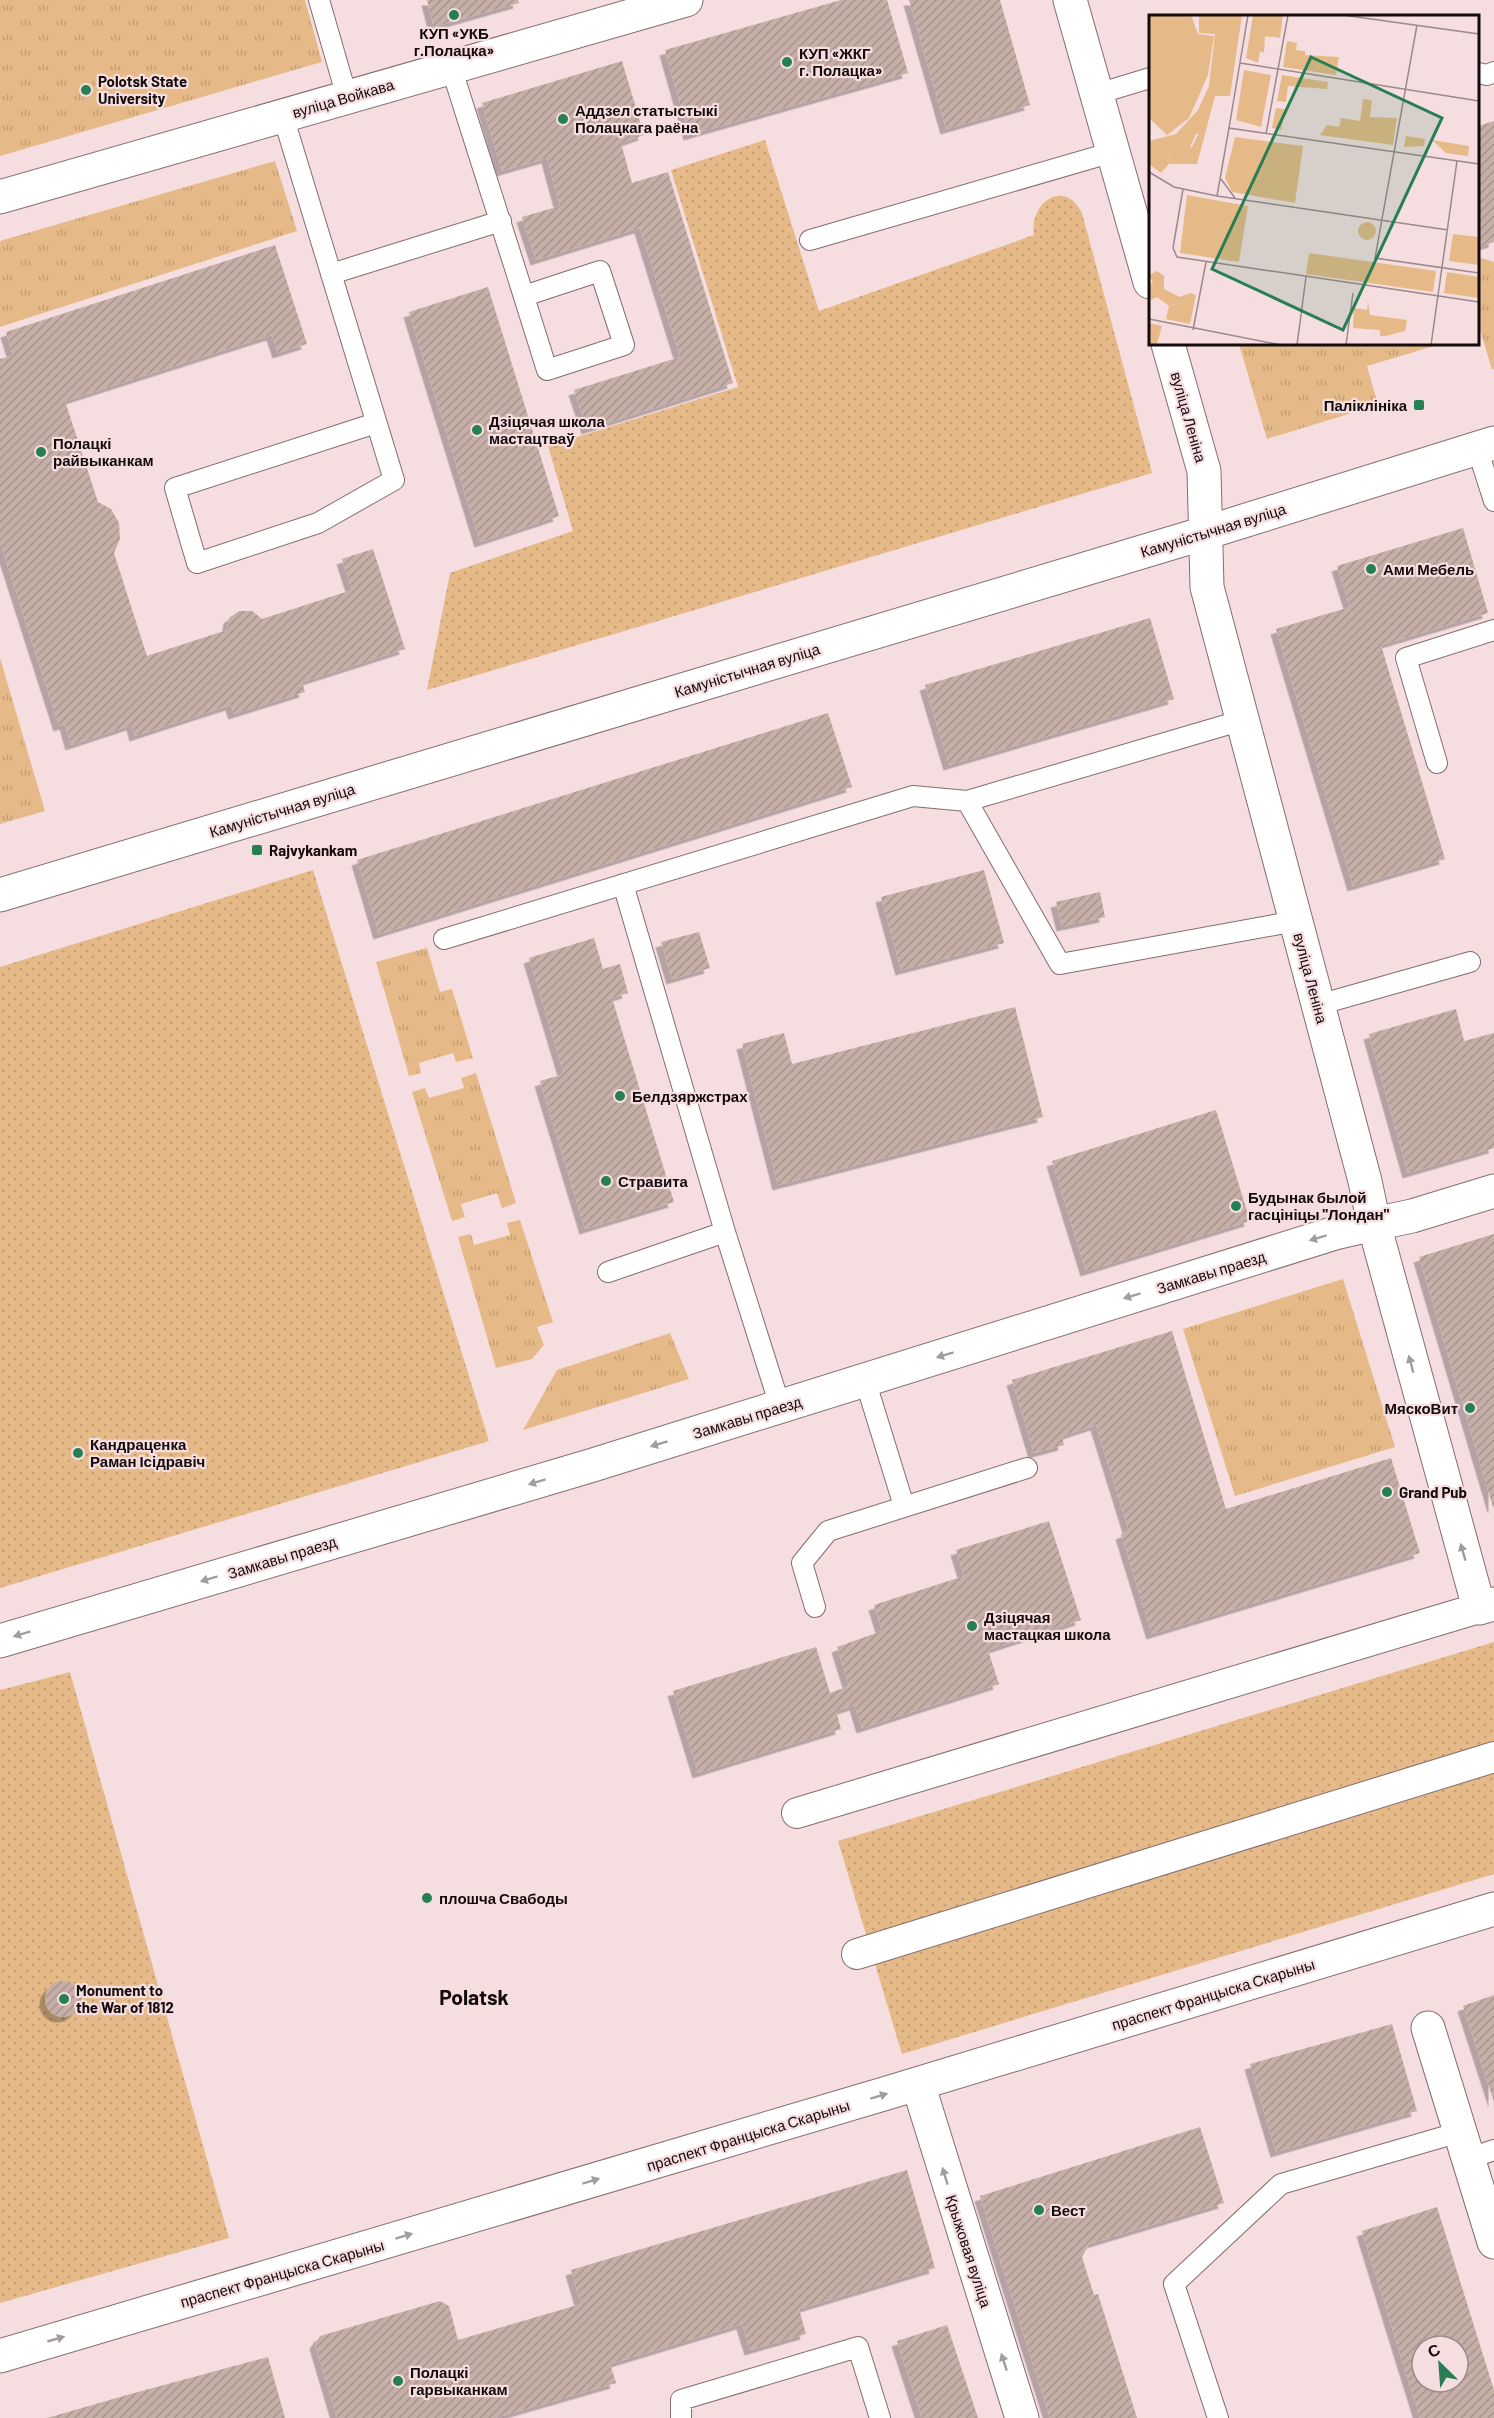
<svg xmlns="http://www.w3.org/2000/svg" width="1494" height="2418" font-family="Barlow,sans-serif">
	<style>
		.grass { fill: url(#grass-tufts) }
		.park { fill: url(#park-dots) }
		.building { fill: url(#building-hatch); fill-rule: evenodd; filter: url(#shadow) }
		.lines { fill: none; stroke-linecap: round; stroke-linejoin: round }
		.service-casing { stroke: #846d70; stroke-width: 22 }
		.pedestrian-casing { stroke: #846d70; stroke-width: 32 }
		.minor-casing { stroke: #846d70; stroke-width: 35 }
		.tertiary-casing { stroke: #846d70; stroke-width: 35 }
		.secondary-casing { stroke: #846d70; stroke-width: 35 }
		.service { stroke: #fff; stroke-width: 20 }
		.pedestrian { stroke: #fff; stroke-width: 30 }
		.minor { stroke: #fff; stroke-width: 33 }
		.tertiary { stroke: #fff; stroke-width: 33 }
		.secondary { stroke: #fff; stroke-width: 33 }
		.oneway { fill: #a19d9e }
		.poi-dot { fill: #277e53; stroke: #f6dddf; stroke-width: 2 }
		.labels { text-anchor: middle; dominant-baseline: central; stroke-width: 4.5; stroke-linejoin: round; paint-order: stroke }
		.poi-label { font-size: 15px; font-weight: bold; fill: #130b0c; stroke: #f6dddf; text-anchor: start }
		.street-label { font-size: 15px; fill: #130b0c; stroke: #f6dddf }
		.district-label { font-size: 21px; font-weight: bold; fill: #130b0c; stroke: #f6dddf }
		.inset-road { fill: none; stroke: #9b898b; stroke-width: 1.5 }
		.view { fill: #277e53; fill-opacity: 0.15; stroke: #277e53; stroke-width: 3 }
		.inset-edge { fill: none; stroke: #130b0c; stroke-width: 3 }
	</style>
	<defs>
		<pattern id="grass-tufts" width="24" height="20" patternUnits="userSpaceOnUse" patternTransform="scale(1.5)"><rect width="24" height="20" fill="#e6ba88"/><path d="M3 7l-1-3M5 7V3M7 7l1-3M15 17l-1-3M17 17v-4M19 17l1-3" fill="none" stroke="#c49f74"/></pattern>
		<pattern id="park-dots" width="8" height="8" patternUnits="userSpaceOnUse" patternTransform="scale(1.5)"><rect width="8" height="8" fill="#e6ba88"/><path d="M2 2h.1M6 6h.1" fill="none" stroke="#c49f74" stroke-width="1.8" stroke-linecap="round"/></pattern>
		<pattern id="building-hatch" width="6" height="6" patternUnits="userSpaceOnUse" patternTransform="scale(1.5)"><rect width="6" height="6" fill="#c6afa7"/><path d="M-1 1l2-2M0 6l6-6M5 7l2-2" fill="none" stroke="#a9958f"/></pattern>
		<filter id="shadow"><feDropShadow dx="-5.5" dy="5.5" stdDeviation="0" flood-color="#0004"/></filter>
	</defs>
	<rect width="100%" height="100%" fill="#f6dddf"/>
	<path class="grass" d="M0,0H305L322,62L0,156Z
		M275,161L297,231L0,327V241Z
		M1478,257L1494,262V369L1492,370L1478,322Z
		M1239,344H1441L1367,366L1378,405L1267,439Z
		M0,658L45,811L0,824Z
		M427,948L440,992L452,989L473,1058L456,1062L453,1053L419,1063L421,1073L409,1076L376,962Z
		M476,1073L516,1203L502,1208L497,1193L461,1204L465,1217L452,1221L412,1092L425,1088L429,1098L464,1088L461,1078Z
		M520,1220L553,1322L537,1327L544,1345L532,1359L496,1368L458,1237L471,1234L474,1245L510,1235L507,1223Z
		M1343,1279L1395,1447L1235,1496L1183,1329Z
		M670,1333L689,1379L523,1430L557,1370Z"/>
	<path class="park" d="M765,140L819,311L1034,235C1029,202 1065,178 1082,213L1152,473L427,690L450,573L573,531L548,446L738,387L671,170Z
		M313,870L489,1441L0,1588V967Z
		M1494,1642V1874L902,2054L838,1841Z
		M70,1672L229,2238L0,2303V1690Z"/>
	<path class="building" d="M427,0H518L519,3L434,27Z
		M841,0H887L908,73L689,135L665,50Z
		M909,0H1000L1030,105L946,129Z
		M622,61L644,135L621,143L632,183L668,172L733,383L587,429L574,390L680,357L640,228L536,260L522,217L560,206L547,158L502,171L482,103Z
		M1494,121V242L1478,247V126Z
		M275,245L307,344L278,353L272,335L65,401L98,502L111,509L119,523L120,539L114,553L147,656L227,630L229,618L239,611H252L262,619L352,590L342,559L373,549L405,649L302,682L305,692L234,714L231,705L135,736L132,725L71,745L65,724L59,726L0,542V359L13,355L6,332Z
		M488,287L559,516L480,542L409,312Z
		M1463,528L1488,613L1381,645L1445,859L1353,886L1276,629L1350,607L1337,566Z
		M1150,618L1174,699L949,765L925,685Z
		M828,713L852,787L379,934L357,860Z
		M984,870L1004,943L901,970L881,897Z
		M1100,892L1105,917L1062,926L1056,902Z
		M699,932L710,968L672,979L661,942Z
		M594,938L603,969L620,964L628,993L612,998L674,1202L585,1229L540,1081L564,1074L529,958Z
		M1015,1007L1043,1117L778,1185L742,1044L784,1033L792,1064Z
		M1456,1009L1464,1041L1494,1033V1148L1408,1173L1369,1034Z
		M1216,1110L1250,1221L1086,1271L1052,1161Z
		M1494,1234V1507H1493L1419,1257Z
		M1172,1331L1226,1509L1391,1458L1420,1553L1152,1634L1121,1534L1129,1531L1096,1425L1062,1436L1064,1445L1034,1453L1012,1380Z
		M1049,1521L1081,1620L988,1650L999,1684L862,1728L855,1705L846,1708L836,1711L841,1729L698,1773L673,1691L816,1647L830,1693L849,1686L837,1647L882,1631L874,1605L964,1576L956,1550Z
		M45 1999a18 18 0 1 1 36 0a18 18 0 1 1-36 0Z
		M1494,1995V2102L1463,2006Z
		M1392,2024L1417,2111L1276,2152L1250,2064Z
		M1200,2127L1224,2203L1089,2244L1082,2257L1094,2295L1098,2294L1137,2418H1050L980,2196Z
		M907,2170L935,2268L799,2309L806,2334L750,2350L742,2324L610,2364L616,2383L495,2418H337L315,2344L320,2336L440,2301L449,2306L458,2340L581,2304L571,2270Z
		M1437,2207L1494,2390V2418H1420L1362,2231ZM1422,2346H1458V2382H1422Z
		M947,2325L978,2418H922L897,2341Z
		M268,2357L285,2418H47L127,2395Z"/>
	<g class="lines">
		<g class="service-casing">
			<path id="service" d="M319,0L347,97
				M451,67C484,168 515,269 547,370L624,345L600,271L524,296
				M1478,73L1487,75L1494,72
				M1097,94L1150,78
				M283,116L394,480L318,523L197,563L175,488L376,423
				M810,240L1113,152
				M331,274L501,221
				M1477,448L1494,501
				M1437,763L1406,658L1494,630
				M967,801L1060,964L1296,921
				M623,884L725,1232L780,1406
				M444,939L913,796L967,801L1243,720
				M1318,1005L1470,962
				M608,1272L725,1232
				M865,1380L904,1506
				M815,1607L802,1563L828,1531L1027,1468
				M1468,2159L1494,2150
				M681,2418V2400L858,2347L880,2418
				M1218,2418L1174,2284L1281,2184L1460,2132"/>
		</g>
		<g class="pedestrian-casing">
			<path id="pedestrian" d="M797,1813L1479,1608
				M857,1954L1494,1757"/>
		</g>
		<g class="minor-casing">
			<path id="minor" d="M1070,0L1150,282
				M0,197L686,0
				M1168,344L1204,471L1207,587L1365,1181L1374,1224L1412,1216L1494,1191
				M1428,2028L1494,2242
				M918,2084L1022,2418"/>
		</g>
		<g class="tertiary-casing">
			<path id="tertiary" d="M0,1641L593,1465L1335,1233L1374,1224L1479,1608L1494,1604
				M0,2356L887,2093L1494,1909"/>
		</g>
		<g class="secondary-casing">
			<path id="secondary" d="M0,895L1205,533L1494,443"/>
		</g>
		<use href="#service" class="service"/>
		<use href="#pedestrian" class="pedestrian"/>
		<use href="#minor" class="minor"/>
		<use href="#tertiary" class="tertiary"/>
		<use href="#secondary" class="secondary"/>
	</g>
	<defs><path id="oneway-solid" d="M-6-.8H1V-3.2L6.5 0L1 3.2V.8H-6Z" transform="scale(1.5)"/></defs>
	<g class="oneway">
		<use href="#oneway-solid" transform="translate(1318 1238) rotate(163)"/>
		<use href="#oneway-solid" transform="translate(1132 1296) rotate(163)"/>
		<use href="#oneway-solid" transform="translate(945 1355) rotate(163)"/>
		<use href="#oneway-solid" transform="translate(1411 1364) rotate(-105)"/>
		<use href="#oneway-solid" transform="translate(659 1444) rotate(163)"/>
		<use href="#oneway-solid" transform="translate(537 1482) rotate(163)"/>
		<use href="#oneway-solid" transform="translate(1463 1552) rotate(-106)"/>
		<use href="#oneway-solid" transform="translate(209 1579) rotate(163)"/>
		<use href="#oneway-solid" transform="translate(22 1634) rotate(163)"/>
		<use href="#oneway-solid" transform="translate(879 2096) rotate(-17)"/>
		<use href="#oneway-solid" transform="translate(945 2176) rotate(-107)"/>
		<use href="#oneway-solid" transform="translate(591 2181) rotate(-17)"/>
		<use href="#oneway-solid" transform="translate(404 2236) rotate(-17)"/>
		<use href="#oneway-solid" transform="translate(56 2339) rotate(-16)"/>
		<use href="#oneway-solid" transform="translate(1004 2362) rotate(-108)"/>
	</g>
	<g class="poi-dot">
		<circle cx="454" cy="15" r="6"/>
		<circle cx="787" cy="62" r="6"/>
		<circle cx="86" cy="90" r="6"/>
		<circle cx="563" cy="119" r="6"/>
		<rect x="1413" y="399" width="12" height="12" rx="3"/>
		<circle cx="477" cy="430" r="6"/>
		<circle cx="41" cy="452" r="6"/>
		<circle cx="1371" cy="569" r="6"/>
		<rect x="251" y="844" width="12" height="12" rx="3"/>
		<circle cx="620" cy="1096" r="6"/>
		<circle cx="606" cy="1181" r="6"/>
		<circle cx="1236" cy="1206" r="6"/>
		<circle cx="1470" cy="1408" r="6"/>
		<circle cx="78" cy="1453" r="6"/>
		<circle cx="1387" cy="1492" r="6"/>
		<circle cx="972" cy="1626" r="6"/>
		<circle cx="427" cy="1898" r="6"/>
		<circle cx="64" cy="1999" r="6"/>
		<circle cx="1039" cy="2210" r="6"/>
		<circle cx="398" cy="2381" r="6"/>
	</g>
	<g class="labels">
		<g class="poi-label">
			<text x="454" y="33" text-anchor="middle">КУП «УКБ<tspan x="454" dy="17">г.Полацка»</tspan></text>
			<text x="799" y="53">КУП «ЖКГ<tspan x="799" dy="17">г. Полацка»</tspan></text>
			<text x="98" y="81">Polotsk State<tspan x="98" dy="17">University</tspan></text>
			<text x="575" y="110">Аддзел статыстыкі<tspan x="575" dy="17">Полацкага раёна</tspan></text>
			<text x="1407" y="405" text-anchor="end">Паліклініка</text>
			<text x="489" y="421">Дзіцячая школа<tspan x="489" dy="17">мастацтваў</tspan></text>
			<text x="53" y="443">Полацкі<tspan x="53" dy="17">райвыканкам</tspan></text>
			<text x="1383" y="569">Ами Мебель</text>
			<text x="269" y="850">Rajvykankam</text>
			<text x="632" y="1096">Белдзяржстрах</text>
			<text x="618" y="1181">Стравита</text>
			<text x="1248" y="1197">Будынак былой<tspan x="1248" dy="17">гасцініцы "Лондан"</tspan></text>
			<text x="1458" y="1408" text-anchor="end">МяскоВит</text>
			<text x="90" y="1444">Кандраценка<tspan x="90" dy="17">Раман Ісідравіч</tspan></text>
			<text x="1399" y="1492">Grand Pub</text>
			<text x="984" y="1617">Дзіцячая<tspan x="984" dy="17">мастацкая школа</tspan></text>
			<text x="439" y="1898">плошча Свабоды</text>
			<text x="76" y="1990">Monument to<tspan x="76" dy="17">the War of 1812</tspan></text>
			<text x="1051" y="2210">Вест</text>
			<text x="410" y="2372">Полацкі<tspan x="410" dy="17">гарвыканкам</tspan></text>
		</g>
		<g class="street-label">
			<text transform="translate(343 98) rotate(-16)">вуліца Войкава</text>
			<text transform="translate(1189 417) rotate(74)">вуліца Леніна</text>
			<text transform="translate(1213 530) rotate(-17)">Камуністычная вуліца</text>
			<text transform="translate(747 670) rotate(-17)">Камуністычная вуліца</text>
			<text transform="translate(282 810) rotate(-17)">Камуністычная вуліца</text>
			<text transform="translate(1311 978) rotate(75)">вуліца Леніна</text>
			<text transform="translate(1211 1272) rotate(-17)">Замкавы праезд</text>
			<text transform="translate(747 1417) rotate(-17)">Замкавы праезд</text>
			<text transform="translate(282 1557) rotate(-17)">Замкавы праезд</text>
			<text transform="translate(1213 1994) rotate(-17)">праспект Францыска Скарыны</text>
			<text transform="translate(748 2135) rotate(-17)">праспект Францыска Скарыны</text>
			<text transform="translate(969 2251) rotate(72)">Крыжовая вуліца</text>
			<text transform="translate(282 2273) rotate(-16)">праспект Францыска Скарыны</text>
		</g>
		<g class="district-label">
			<text x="474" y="1996">Polatsk</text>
		</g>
	</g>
	<g transform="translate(1149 15)">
		<rect width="330" height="330" fill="#f6dddf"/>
		<path d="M104,0H134L131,23L114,20L109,48L97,43ZM138,26L148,28L147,35L156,36V40L190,42L187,60L134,52ZM133,60L179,67L178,74L139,71L137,87L128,86ZM127,93L136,94L132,115L123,113ZM50,118L56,119L48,149H20L21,136L30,131L43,132ZM257,121L276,124L275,131L255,132ZM283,125L320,131L319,141L297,138ZM209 216a9 9 0 1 1 18 0a9 9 0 1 1-18 0ZM41,278L47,280L41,309L17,304L20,291L36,287ZM219,287L221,300L258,305L256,316L237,321H231V315L204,313L205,293L218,295Z" fill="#e6ba88"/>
		<path d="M50,0H93L81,81H66L56,119H47L39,136L30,131L21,136L20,149L12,158L0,149V126L27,119L49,95L60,71L66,19L50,18ZM114,0H128L131,14L122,17V22L116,21L115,38L103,33L101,27L111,21L106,8ZM8,256L15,261V274L31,282L41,278L36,287L20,291L8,282L0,286V269L4,268L0,260ZM0,308L13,311L8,329L0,330Z" fill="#e6ba88"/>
		<path d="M95,55L122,60L112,112L87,105ZM214,84L223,85L221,102L248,103L244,130L171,120L178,110L190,112L192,103L211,106ZM86,122L154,131L146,188L83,177L76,163ZM38,180L99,191L90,247L31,238ZM304,219L330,222V250L300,246ZM160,238L287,256L284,277L157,259ZM298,257L330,262V283L295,278Z" fill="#e6ba88"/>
		<path d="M0,0H42L49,19L65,21L59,60L40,103L18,120L0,103Z" fill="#e6ba88"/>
		<path class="inset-road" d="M99,0L80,113L330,149M194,0L330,19M268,10L226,243L330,258M91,48L330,86M117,119L139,0M0,157L25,172L68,181L299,215M72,164L86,183M34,174L24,233L28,242L330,287M68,181L80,113M0,304L132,330M44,315L57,247M148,330L157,262M197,330L204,278M282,330L308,146"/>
		<path class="view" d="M162,42L293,103L194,315L63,254Z"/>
		<rect width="330" height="330" class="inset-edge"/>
	</g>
	<g transform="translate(1440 2364) rotate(335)"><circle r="28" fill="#f6dddf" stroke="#9b898b" stroke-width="1.5"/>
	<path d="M0-4.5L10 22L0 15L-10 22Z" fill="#277e53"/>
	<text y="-9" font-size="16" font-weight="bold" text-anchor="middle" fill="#130b0c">С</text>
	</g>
</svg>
